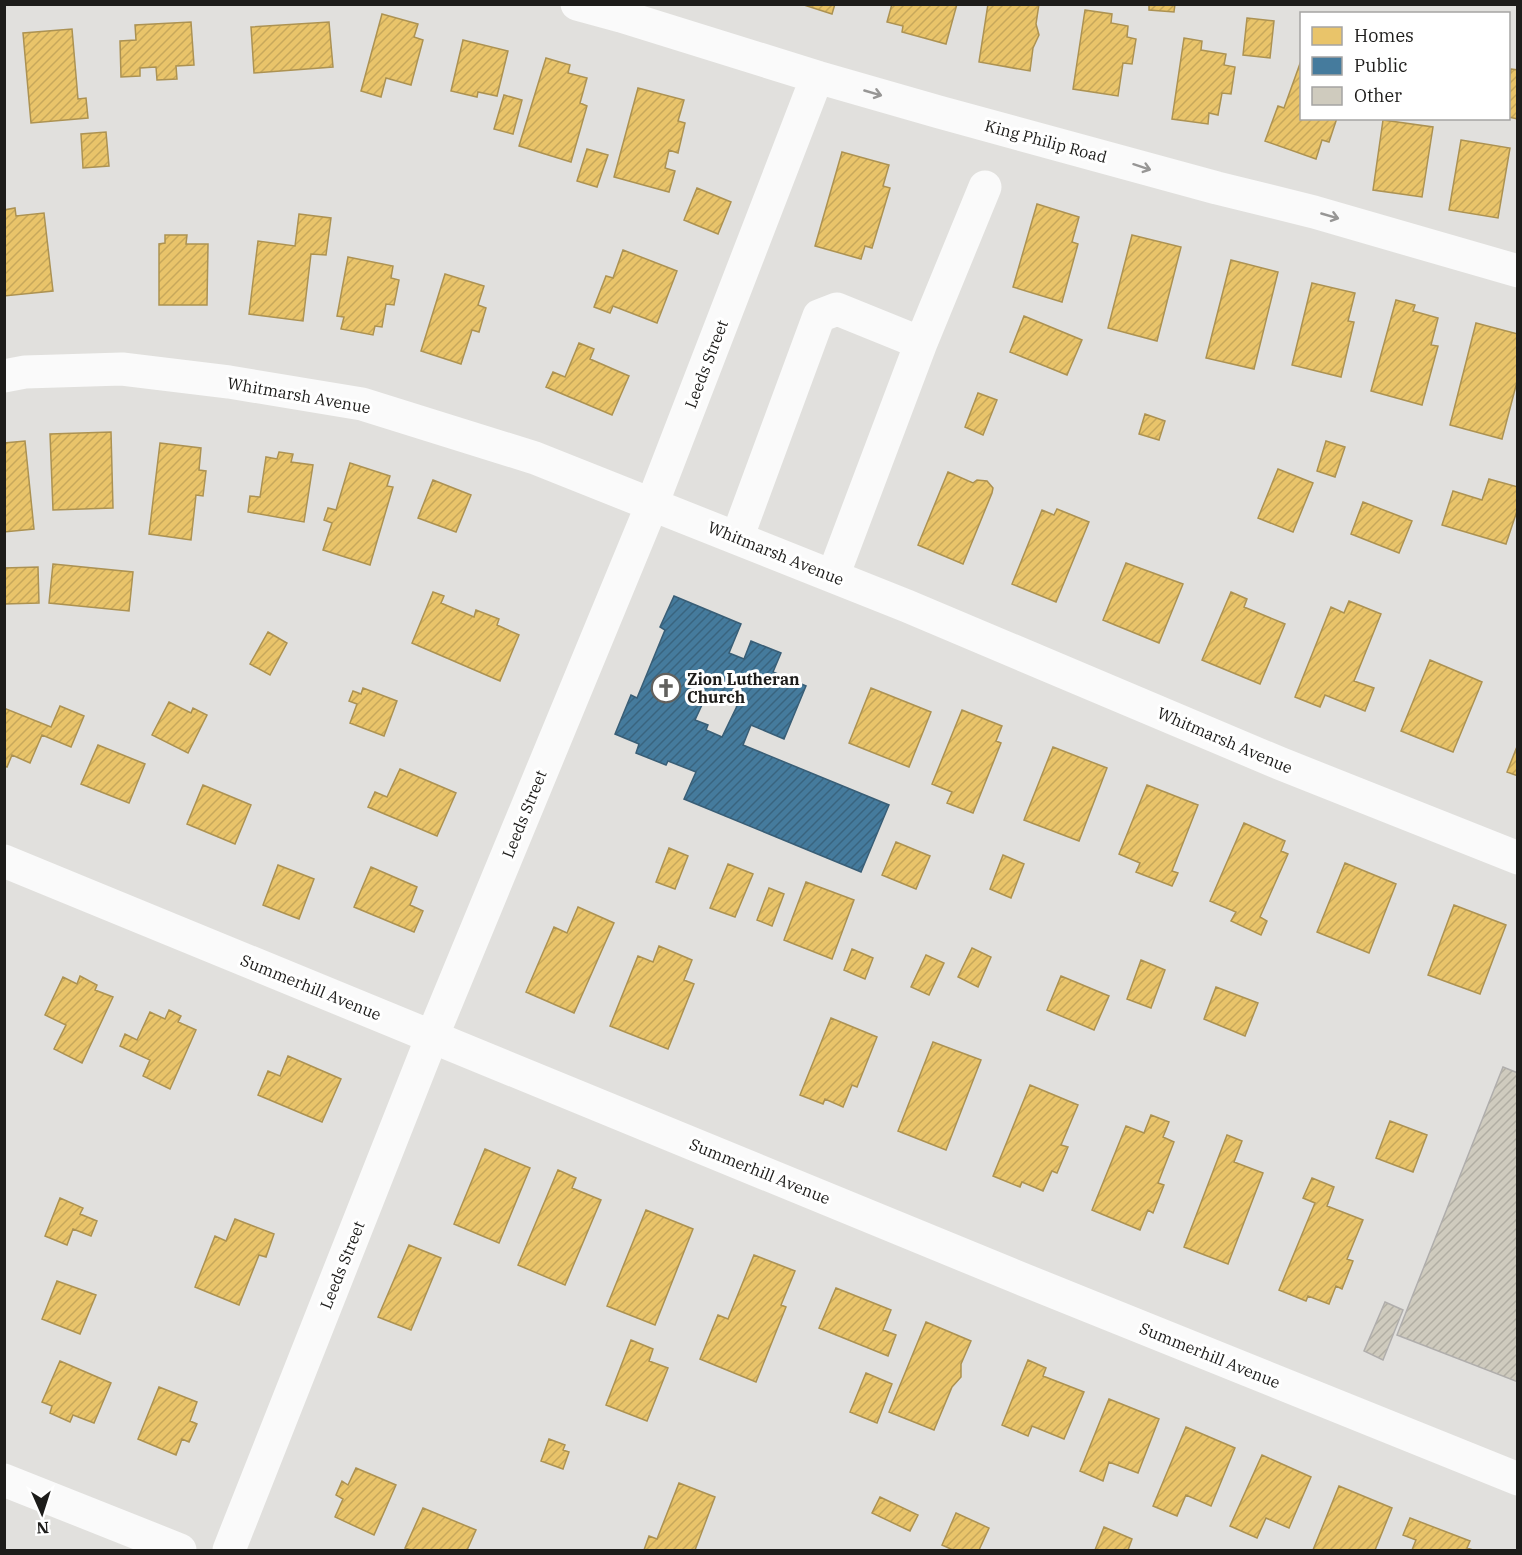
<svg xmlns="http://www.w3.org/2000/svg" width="1522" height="1555" font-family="'IBM Plex Serif',serif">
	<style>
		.homes { fill: url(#homes-hatch); stroke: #ac9252; stroke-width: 1.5 }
		.public { fill: url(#public-hatch); stroke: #395e76; stroke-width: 1.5; fill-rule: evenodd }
		.building { fill: url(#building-hatch); stroke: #b0aeac; stroke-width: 1.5 }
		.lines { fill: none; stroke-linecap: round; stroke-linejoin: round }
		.minor { stroke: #fafafa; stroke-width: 33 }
		.oneway { stroke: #979695 }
		.labels { text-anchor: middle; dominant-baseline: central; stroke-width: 6; stroke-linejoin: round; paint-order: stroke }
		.street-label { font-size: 16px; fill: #1d1c1a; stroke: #fff }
		.poi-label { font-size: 16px; font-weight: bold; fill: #1d1c1a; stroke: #fff; text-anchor: start }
	</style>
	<defs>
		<pattern id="homes-hatch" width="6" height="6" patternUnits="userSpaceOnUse" patternTransform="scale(1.5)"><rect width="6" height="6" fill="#e9c46a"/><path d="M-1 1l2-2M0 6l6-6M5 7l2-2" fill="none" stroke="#c7a85b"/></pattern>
		<pattern id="public-hatch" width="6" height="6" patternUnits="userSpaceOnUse" patternTransform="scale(1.5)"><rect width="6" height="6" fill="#457b9d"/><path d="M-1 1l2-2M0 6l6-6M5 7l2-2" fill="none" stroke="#39647f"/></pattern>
		<pattern id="building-hatch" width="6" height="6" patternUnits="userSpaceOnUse" patternTransform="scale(1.5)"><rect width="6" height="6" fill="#cfcbbe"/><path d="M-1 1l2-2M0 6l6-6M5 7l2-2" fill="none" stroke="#b1aea3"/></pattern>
	</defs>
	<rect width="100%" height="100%" fill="#e1e0dd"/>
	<path class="homes" d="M801,4H835L832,14Z
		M892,4H957L946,44L902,32L903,26L887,22Z
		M988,4H1039L1036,24L1039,35L1033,48L1030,71L979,62Z
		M1149,4H1175L1174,12L1149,10Z
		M1085,10L1112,14L1111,23L1128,26L1127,37L1136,39L1132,64L1123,63L1118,96L1073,89Z
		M382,14L418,24L414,37L423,40L411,85L386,78L381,97L361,91Z
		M1247,18L1274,21L1270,58L1243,55Z
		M191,22L194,65L176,66L177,79L157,80L156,67L140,68V76L121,77L120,41L136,40L135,25Z
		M329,22L333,67L254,73L251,27Z
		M72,29L78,99L86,98L88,118L31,123L23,33Z
		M1184,38L1202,41L1201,50L1226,54L1224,65L1235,67L1231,94L1222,93L1218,115L1209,113L1208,124L1172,119Z
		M463,40L508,51L497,96L478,92L477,97L451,91Z
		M546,58L570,65L568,73L587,78L580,103L587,106L571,162L519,146Z
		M1302,58V118H1337L1329,142L1322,140L1316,159L1265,141L1278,106L1284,108Z
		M1511,69L1518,70V119L1508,117V90Z
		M638,88L684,100L678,121L685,123L678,153L669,150L665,168L675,171L669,192L614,177Z
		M504,95L522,100L513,134L494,129Z
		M1383,120L1433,127L1422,197L1373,190Z
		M106,132L109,166L83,168L81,134Z
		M1461,140L1510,148L1498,218L1449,210Z
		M587,149L608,155L597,187L577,181Z
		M842,152L889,165L883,186L890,188L872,248L865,246L861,259L815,246Z
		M697,188L731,202L718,234L684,220Z
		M1037,204L1079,217L1072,242L1078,244L1062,302L1013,287Z
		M15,208L16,216L44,213L53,291L4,296V210Z
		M299,214L331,218L326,255L311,254L303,321L249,314L258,241L295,246Z
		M165,235H187L186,244H208L207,305H159V244L165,243Z
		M1132,235L1181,247L1157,341L1108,328Z
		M623,250L677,271L657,323L613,306L610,313L594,307L606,276L613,278Z
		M348,257L393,266L391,278L399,280L394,305L386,304L382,327L375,326L373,335L341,329L344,317L337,316Z
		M1231,260L1278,272L1254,369L1206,358Z
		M445,274L484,286L478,305L486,308L479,332L472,330L461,364L421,351Z
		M1312,283L1355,293L1348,321L1354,322L1341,377L1292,365Z
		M1396,300L1415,305L1413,311L1438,318L1431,345L1438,346L1422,405L1371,391Z
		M1024,316L1082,340L1067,375L1010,352Z
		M1476,323L1518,334V378L1502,439L1450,425Z
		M579,343L594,349L590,359L629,376L612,415L546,387L553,372L565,377Z
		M978,393L997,400L983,435L965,427Z
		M1145,414L1165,421L1159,440L1139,434Z
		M111,432L113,508L53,510L50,434Z
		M25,441L34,529L4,532V443Z
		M1326,441L1345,447L1335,477L1317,471Z
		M160,443L201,448L199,470L206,471L203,496L196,495L191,540L149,534Z
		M279,452L293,454L291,462L313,465L304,522L248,512L250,496L260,497L266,457L277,459Z
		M350,463L390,476L387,486L393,487L370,565L323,550L332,523L324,520L328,508L336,510Z
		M1278,469L1313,483L1293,532L1258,518Z
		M948,472L973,483L977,480L987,481L993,488L992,493L963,564L918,545Z
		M1489,479L1518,487V508L1506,544L1442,525L1453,491L1482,500Z
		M433,480L471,495L456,532L418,518Z
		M1363,502L1412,521L1399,553L1351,534Z
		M1057,509L1089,522L1056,602L1012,584L1042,510L1054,515Z
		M1126,563L1183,584L1159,643L1103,620Z
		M53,564L133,572L129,611L49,603Z
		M38,567L39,603L4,604V568Z
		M433,592L444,596L441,603L474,617L476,610L499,619L497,625L519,635L500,681L412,643Z
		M1231,592L1247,599L1244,607L1285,624L1260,684L1202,660Z
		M1349,601L1381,614L1354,681L1374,688L1365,711L1325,695L1320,707L1295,697L1331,607L1344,613Z
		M268,632L287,643L270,675L250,664Z
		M1430,660L1482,682L1453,752L1401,731Z
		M363,688L397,701L384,736L350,723L357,704L349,701L353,691L361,694Z
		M871,688L931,712L909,767L849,743Z
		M169,702L191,713L193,708L207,715L188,753L152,735Z
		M60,706L84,716L71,747L42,735L30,763L12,755L7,767L4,766V708L51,727Z
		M962,710L1002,726L996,741L1001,743L973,813L947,803L952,792L932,784Z
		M1518,744V776L1507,772Z
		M98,745L145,764L129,803L81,784Z
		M1053,747L1107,768L1079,841L1024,820Z
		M400,769L456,793L437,836L368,807L375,792L387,797Z
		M203,785L251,805L235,844L187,824Z
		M1147,785L1198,805L1172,871L1178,873L1172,886L1136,872L1140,863L1119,854Z
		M1244,823L1285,841L1281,851L1288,854L1260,917L1267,921L1261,935L1231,921L1236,912L1210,901Z
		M896,842L930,856L916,889L882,875Z
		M669,848L688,856L675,889L656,882Z
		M1003,855L1024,864L1011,898L990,889Z
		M1345,863L1396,884L1369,953L1317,932Z
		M728,864L753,874L735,917L710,908Z
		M278,865L314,879L299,919L263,905Z
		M371,867L417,887L410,905L423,911L414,932L354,907Z
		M806,882L854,900L832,959L784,940Z
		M769,888L784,894L772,926L757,920Z
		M1454,905L1506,925L1480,994L1428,975Z
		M578,907L614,923L574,1013L526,992L554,927L567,933Z
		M659,946L692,960L684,980L694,984L668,1049L610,1026L638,956L653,962Z
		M972,948L991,957L978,987L958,977Z
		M852,949L873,958L865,979L844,970Z
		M926,955L944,963L929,995L911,987Z
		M1141,960L1165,970L1151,1008L1127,999Z
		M80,976L97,985L95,990L113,997L82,1063L54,1049L66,1025L45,1015L63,977L77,984Z
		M1061,976L1109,996L1094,1030L1047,1010Z
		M1216,987L1258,1003L1245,1036L1204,1019Z
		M169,1010L181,1016L178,1022L196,1030L170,1089L143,1076L150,1060L120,1046L125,1034L137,1040L150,1012L165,1019Z
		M831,1018L877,1037L857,1087L852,1085L843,1107L825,1099L823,1104L800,1095Z
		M933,1042L981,1060L946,1150L898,1131Z
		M288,1056L341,1079L322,1122L258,1095L268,1071L280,1076Z
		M1030,1085L1078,1105L1061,1145L1068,1147L1057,1173L1052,1171L1043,1191L1022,1182L1020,1187L993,1176Z
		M1151,1115L1169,1122L1163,1137L1174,1142L1158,1183L1164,1185L1153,1213L1148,1210L1140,1230L1092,1210L1126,1126L1144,1133Z
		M1390,1121L1427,1135L1413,1172L1376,1158Z
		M1227,1135L1242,1141L1234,1162L1263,1173L1228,1264L1184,1247Z
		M485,1149L530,1168L499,1243L454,1224Z
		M558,1170L576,1178L572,1188L601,1200L565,1285L518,1265Z
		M1312,1178L1334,1187L1327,1206L1363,1220L1347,1259L1353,1261L1342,1289L1336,1286L1329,1304L1308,1296L1306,1301L1279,1290L1315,1203L1303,1198Z
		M60,1198L83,1208L80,1214L97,1221L91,1236L73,1229L67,1245L45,1236Z
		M646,1210L693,1229L655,1325L607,1306Z
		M235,1219L274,1234L266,1257L259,1255L239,1305L195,1287L215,1236L226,1241Z
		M409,1245L441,1258L411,1330L378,1317Z
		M754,1255L795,1271L781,1305L786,1307L756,1382L700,1359L718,1315L728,1319Z
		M57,1281L96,1295L80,1334L42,1319Z
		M836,1288L891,1310L883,1330L896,1335L888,1356L819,1328Z
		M926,1322L971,1341L961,1364V1377L952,1387L934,1430L889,1412Z
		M631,1340L653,1349L649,1361L668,1368L647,1421L606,1405Z
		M1028,1360L1046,1368L1043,1376L1084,1392L1064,1439L1032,1426L1028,1436L1002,1425Z
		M60,1361L111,1383L94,1423L73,1415L70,1422L50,1413L52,1406L42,1402Z
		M866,1373L892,1384L877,1423L850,1412Z
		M159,1387L197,1402L190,1421L197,1424L189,1442L182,1439L176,1455L138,1439Z
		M1109,1399L1159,1419L1138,1473L1109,1462L1103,1481L1080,1471Z
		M1186,1427L1235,1448L1211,1506L1186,1495L1177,1516L1153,1506Z
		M549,1439L565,1445L563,1450L569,1452L563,1469L541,1461Z
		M1262,1455L1311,1477L1289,1528L1266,1518L1257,1538L1230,1526Z
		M356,1468L396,1485L374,1535L335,1517L343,1499L336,1495L342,1481L348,1485Z
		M679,1483L715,1497L695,1550H644L649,1536L657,1539Z
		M1339,1486L1392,1508L1375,1550H1313Z
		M880,1497L918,1515L910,1531L872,1513Z
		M423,1508L476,1530L467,1550H411L405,1548Z
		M956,1513L989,1528L979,1550H953L942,1545Z
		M1410,1518L1470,1541L1467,1548L1473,1550H1412L1416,1540L1403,1535Z
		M1104,1527L1132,1539L1128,1550H1095Z"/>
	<path class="public" d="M674,596L741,624L729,653L744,659L751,641L781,653L773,672L806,686L784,739L751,725L743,745L889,805L861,872L684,799L696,772L668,761L666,765L636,753L639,744L615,734L631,695L637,698L665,630L660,627ZM708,692L737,706L722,737L706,730L708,725L695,720Z"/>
	<path class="building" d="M1503,1067L1518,1073V1382L1397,1335Z
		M1385,1302L1403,1310L1383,1360L1364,1351Z"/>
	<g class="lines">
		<path class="minor" d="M577,4L621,16L817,77L939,112L1217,188L1314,212L1518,271
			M4,376L25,372L122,369L229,382L362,404L535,458L907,606L1279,763L1518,858
			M737,538L819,316L837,309L921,343L985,187
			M833,576L921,343
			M4,861L1017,1277L1518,1479
			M4,1480L180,1550
			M229,1550L432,1037L649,512L817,77"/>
	</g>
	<defs><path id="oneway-shaft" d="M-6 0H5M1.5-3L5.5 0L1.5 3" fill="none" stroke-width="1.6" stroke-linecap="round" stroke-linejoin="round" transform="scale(1.5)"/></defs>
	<g class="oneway">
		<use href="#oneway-shaft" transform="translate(873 93) rotate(16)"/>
		<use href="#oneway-shaft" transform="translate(1142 167) rotate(18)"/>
		<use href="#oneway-shaft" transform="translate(1330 216) rotate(16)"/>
	</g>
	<defs>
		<g id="church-ring" transform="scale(1.5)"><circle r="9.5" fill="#fff" stroke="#62615e" stroke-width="1.5"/><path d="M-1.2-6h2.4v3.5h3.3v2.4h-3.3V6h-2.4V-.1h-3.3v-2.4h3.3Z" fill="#62615e"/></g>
	</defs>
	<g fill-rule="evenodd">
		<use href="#church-ring" x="666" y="688"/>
	</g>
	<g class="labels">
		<g class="street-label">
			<text transform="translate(1046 141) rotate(15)">King Philip Road</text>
			<text transform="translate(706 364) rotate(-69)">Leeds Street</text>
			<text transform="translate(299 395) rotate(10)">Whitmarsh Avenue</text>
			<text transform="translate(776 553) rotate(22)">Whitmarsh Avenue</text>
			<text transform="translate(1225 740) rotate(23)">Whitmarsh Avenue</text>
			<text transform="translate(524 814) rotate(-68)">Leeds Street</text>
			<text transform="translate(311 987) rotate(22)">Summerhill Avenue</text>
			<text transform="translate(760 1171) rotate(22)">Summerhill Avenue</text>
			<text transform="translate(342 1265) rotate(-68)">Leeds Street</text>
			<text transform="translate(1210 1355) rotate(22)">Summerhill Avenue</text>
		</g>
		<g class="poi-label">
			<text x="687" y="679">Zion Lutheran<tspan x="687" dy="18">Church</tspan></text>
		</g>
	</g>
	<rect width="1522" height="1555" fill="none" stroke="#1d1c1a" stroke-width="12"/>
	<rect x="1300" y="12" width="210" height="108" fill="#ffffff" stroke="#a5a4a3" stroke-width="1.5"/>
	<rect x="1312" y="27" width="30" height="18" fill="#e9c46a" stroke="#a5a4a3" stroke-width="1.5"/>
	<text x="1354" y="42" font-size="18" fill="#1d1c1a">Homes</text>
	<rect x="1312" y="57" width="30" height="18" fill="#457b9d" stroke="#a5a4a3" stroke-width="1.5"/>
	<text x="1354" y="72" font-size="18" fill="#1d1c1a">Public</text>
	<rect x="1312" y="87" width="30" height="18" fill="#cfcbbe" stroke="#a5a4a3" stroke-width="1.5"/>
	<text x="1354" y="102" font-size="18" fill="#1d1c1a">Other</text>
	<g transform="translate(42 1513) rotate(177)" stroke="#ffffff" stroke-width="4.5" paint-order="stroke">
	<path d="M0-4.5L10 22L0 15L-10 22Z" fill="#1d1c1a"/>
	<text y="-9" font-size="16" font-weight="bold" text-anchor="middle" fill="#1d1c1a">N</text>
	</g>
</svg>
